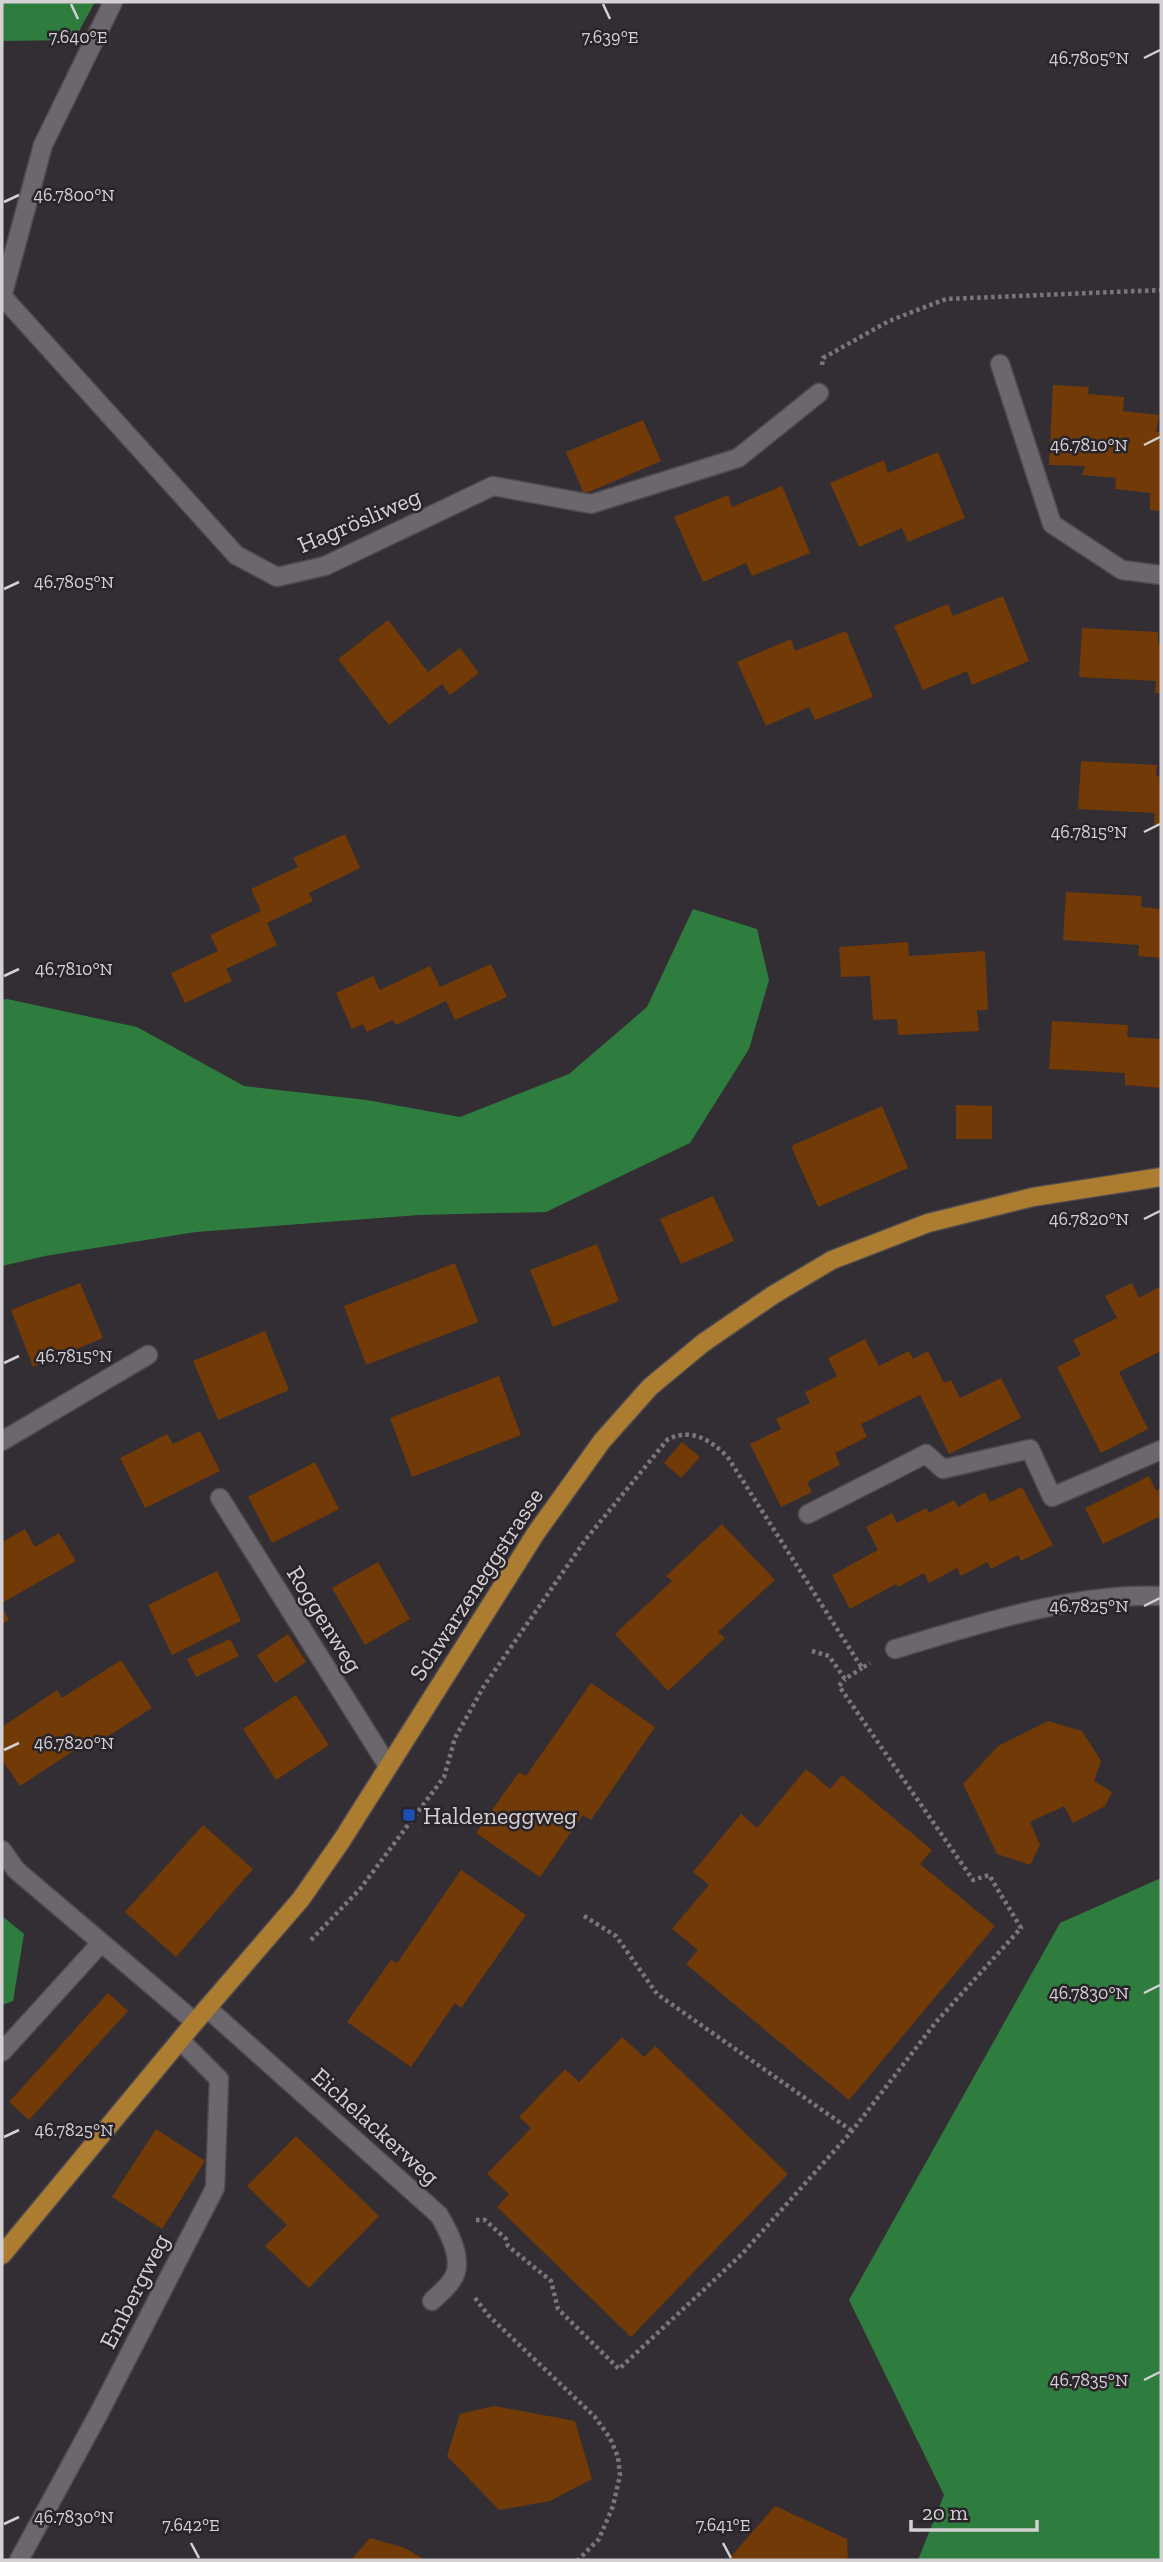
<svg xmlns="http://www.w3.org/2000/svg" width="1163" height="2562" font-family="'Zilla Slab',serif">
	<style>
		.forest { fill: #2e7c3e }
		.building { fill: #713a06 }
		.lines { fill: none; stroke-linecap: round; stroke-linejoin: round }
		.minor-casing { stroke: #4e4a4f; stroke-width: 21 }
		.major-casing { stroke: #4e4a4f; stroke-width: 21 }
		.path { stroke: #7a767b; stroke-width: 4.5; stroke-dasharray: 3.5 3.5; stroke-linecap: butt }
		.minor { stroke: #6c666d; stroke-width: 18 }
		.major { stroke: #ac7d30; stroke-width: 18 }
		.ticks { fill: none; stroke: #d4d0d4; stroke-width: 2.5 }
		.transit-dot { fill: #1a4fb4; stroke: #29242a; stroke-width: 2.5 }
		.labels { text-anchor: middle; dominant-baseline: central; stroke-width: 5; stroke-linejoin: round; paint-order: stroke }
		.street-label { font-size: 24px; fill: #d4d0d4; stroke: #29242a }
		.poi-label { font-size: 24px; fill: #d4d0d4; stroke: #29242a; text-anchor: start }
		.ticks-label { font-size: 18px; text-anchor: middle; fill: #d4d0d4; stroke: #29242a; stroke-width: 5; stroke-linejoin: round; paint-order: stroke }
	</style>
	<rect width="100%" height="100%" fill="#332e34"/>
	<path class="forest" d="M2,2H95L74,40L2,41Z
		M693,909L757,929L769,980L749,1049L690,1143L546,1212L419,1215L196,1232L45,1256L2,1266V1000L7,999L137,1027L244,1086L367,1100L460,1117L569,1074L647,1007Z
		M1161,1878V2560H918L944,2495L849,2300L1060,1923Z
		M2,1916L24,1934L13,2001L2,2005Z"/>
	<path class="building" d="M1053,385L1089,387L1088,394L1124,397L1123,411L1159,415L1156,432H1161V511L1150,510V493L1115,489L1116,478L1082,475L1085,466L1049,465Z
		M643,420L661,461L584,494L566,452Z
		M938,452L965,518L908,542L902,528L859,547L830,483L884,460L888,473Z
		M782,486L810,553L752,576L746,563L703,582L674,517L728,495L732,507Z
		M1003,596L1029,661L972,685L967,671L923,690L894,626L948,604L953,616Z
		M388,620L428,672L460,648L479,673L450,695L442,684L389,725L338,659Z
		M1082,628L1158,632V644H1161V693H1155L1156,681L1079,677Z
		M846,631L873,697L815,720L809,707L766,726L737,662L791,639L795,651Z
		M1081,761L1157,765L1156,776L1161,777V825H1154L1155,813L1078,809Z
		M345,834L360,868L309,893L313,901L267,923L277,945L226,969L232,981L185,1003L171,973L218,951L210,935L261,911L251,889L298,867L293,858Z
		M1066,892L1142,896L1141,907L1161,909V958L1138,956L1139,945L1063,940Z
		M908,942L909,956L985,951L988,1010H977L979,1031L898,1035L897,1019L873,1020L870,976L841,977L839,947Z
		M491,964L507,997L455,1020L446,1001L396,1025L393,1020L367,1032L363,1024L352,1029L336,993L373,976L380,990L430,966L440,987Z
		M1052,1021L1128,1025L1127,1037L1161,1039V1088L1125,1085V1073L1049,1069Z
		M956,1105L992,1106V1139H956Z
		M882,1106L908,1168L818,1207L791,1146Z
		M713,1196L734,1241L681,1264L660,1219Z
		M597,1244L619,1301L553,1327L530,1270Z
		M455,1263L478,1322L366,1365L344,1306Z
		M80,1283L103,1338L33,1367L11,1310Z
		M1132,1283L1139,1298L1161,1286V1351L1119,1372L1148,1429L1101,1453L1057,1367L1081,1355L1073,1340L1117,1318L1105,1296Z
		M265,1331L289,1390L218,1420L193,1361Z
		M865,1339L879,1366L909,1351L913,1359L928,1351L944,1383L951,1380L960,1398L1001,1378L1021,1418L949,1454L920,1395L861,1424L867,1437L835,1453L840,1465L807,1482L812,1492L781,1507L750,1444L781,1429L776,1419L810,1403L805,1392L837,1376L828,1358Z
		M499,1376L521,1435L412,1477L390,1418Z
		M200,1431L220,1471L145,1508L120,1458L167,1434L173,1444Z
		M682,1442L700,1457L681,1478L664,1463Z
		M315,1462L339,1509L272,1543L248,1497Z
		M1149,1476L1156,1491L1161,1488V1516L1103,1544L1085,1508Z
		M1022,1487L1053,1545L1021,1561L1018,1555L991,1569L987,1562L961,1576L957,1568L929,1583L924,1573L898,1587L896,1584L850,1609L832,1575L878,1550L866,1527L892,1513L897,1523L926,1508L929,1513L954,1500L958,1507L985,1492L990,1502Z
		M722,1524L775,1580L718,1632L725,1638L668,1691L615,1634L672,1581L666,1576Z
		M25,1529L35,1547L59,1533L76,1561L2,1603V1542Z
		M378,1562L410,1619L365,1645L332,1588Z
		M217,1571L241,1621L172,1655L148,1605Z
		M2,1608L9,1620L2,1624Z
		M288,1634L306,1662L275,1683L257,1655Z
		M230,1639L239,1656L196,1677L187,1659Z
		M121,1660L152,1708L85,1751L81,1746L20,1786L2,1760V1727L57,1690L62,1698Z
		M591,1683L655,1727L591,1820L583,1815L540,1877L476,1833L519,1772L526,1776Z
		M296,1695L329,1745L276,1780L243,1729Z
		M1048,1721L1082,1731L1101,1761L1094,1781L1112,1792L1105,1806L1073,1823L1064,1806L1030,1822L1040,1845L1030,1865L997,1854L963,1784L998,1746Z
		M806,1769L830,1789L842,1775L932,1850L920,1864L995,1926L849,2100L686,1964L698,1950L672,1929L709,1885L693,1872L741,1814L757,1828Z
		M203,1825L253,1869L176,1957L125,1912Z
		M461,1870L526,1915L461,2008L455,2003L411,2067L347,2022L391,1960L397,1963Z
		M108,1993L128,2011L29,2120L9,2102Z
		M622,2037L644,2057L655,2046L788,2174L631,2337L497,2207L509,2194L487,2174L531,2128L519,2117L565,2069L579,2082Z
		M156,2129L205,2161L162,2229L112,2197Z
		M296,2136L379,2216L309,2288L265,2246L287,2225L247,2186Z
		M494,2406L575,2421L592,2479L550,2501L499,2510L447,2456L460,2414Z
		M775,2506L847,2539L848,2560H728Z
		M370,2538L405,2548L425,2560H351Z"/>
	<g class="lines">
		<g class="minor-casing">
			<path id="minor" d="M2,296L236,555L277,577L325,566L493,486L591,504L738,458L819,393
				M2,297L43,145L113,2
				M1000,364L1052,524L1122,570L1161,575
				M2,1441L148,1355
				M220,1498L388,1766
				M808,1514L926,1454L943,1469L1030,1449L1052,1497L1161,1450
				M895,1649C980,1624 1071,1593 1161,1596
				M2,1850L16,1870L195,2022
				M207,2008L439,2215C449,2232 465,2262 452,2280C447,2288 439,2294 432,2301
				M2,2052L101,1943
				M19,2560L99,2413L215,2188L219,2079L180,2040"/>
		</g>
		<g class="major-casing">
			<path id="major" d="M2,2255L195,2022L301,1899L342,1840L536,1533L602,1441L650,1387L703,1343L773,1295L832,1260L928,1223L1033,1197L1161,1177"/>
		</g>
		<path class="path" d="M822,365L823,358L889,321L946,299L1161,290
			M812,1651L829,1656L845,1679L862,1668
			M584,1916L616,1936L657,1994L852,2131
			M311,1940L360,1889L444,1777L455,1738L484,1686L586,1539L668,1439C693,1428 709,1440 727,1456L862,1668L870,1663
			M476,2220H485L506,2239L508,2246L551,2281L558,2309L619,2369L742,2254L852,2131L936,2022L1021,1928L989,1875L973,1880L839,1686L845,1679
			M475,2298L488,2315L595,2417L610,2438L618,2457L620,2475L613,2506L599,2539L578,2560"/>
		<use href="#minor" class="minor"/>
		<use href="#major" class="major"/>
	</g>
	<path class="ticks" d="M71,4L78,19M603,4L610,19M1144,58L1160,50M4,202L19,195M1144,445L1160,437M4,589L19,582M1144,832L1160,824M4,976L19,969M1144,1219L1160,1211M4,1363L19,1356M1144,1606L1160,1598M4,1750L19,1743M1144,1993L1160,1985M4,2137L19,2130M1144,2380L1160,2372M4,2524L19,2517M191,2543L199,2558M723,2543L731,2558"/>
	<rect class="transit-dot" x="402" y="1808" width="14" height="14" rx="3.5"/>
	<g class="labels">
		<g class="street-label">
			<text transform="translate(359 520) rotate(-23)">Hagrösliweg</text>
			<text transform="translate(476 1584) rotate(-57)">Schwarzeneggstrasse</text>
			<text transform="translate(325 1619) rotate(58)">Roggenweg</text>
			<text transform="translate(376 2126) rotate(42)">Eichelackerweg</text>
			<text transform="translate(134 2291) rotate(-63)">Embergweg</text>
		</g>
		<g class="poi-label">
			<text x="423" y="1815">Haldeneggweg</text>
		</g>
	</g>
	<g class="ticks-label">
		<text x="78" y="43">7.640°E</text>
		<text x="610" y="43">7.639°E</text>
		<text x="1089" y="64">46.7805°N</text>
		<text x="74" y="201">46.7800°N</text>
		<text x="1089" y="451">46.7810°N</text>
		<text x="74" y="588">46.7805°N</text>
		<text x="1089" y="838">46.7815°N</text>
		<text x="74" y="975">46.7810°N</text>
		<text x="1089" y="1225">46.7820°N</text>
		<text x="74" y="1362">46.7815°N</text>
		<text x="1089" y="1612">46.7825°N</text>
		<text x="74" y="1749">46.7820°N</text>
		<text x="1089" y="1999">46.7830°N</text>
		<text x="74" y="2136">46.7825°N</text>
		<text x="1089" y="2386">46.7835°N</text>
		<text x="74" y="2523">46.7830°N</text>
		<text x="191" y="2531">7.642°E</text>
		<text x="723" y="2531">7.641°E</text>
	</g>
	<rect width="1163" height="2562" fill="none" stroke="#d4d0d4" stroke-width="7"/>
	<path d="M911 2520v10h126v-10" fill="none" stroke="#d4d0d4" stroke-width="3.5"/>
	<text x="922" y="2520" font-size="21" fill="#d4d0d4" stroke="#29242a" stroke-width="5" paint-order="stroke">20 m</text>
</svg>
